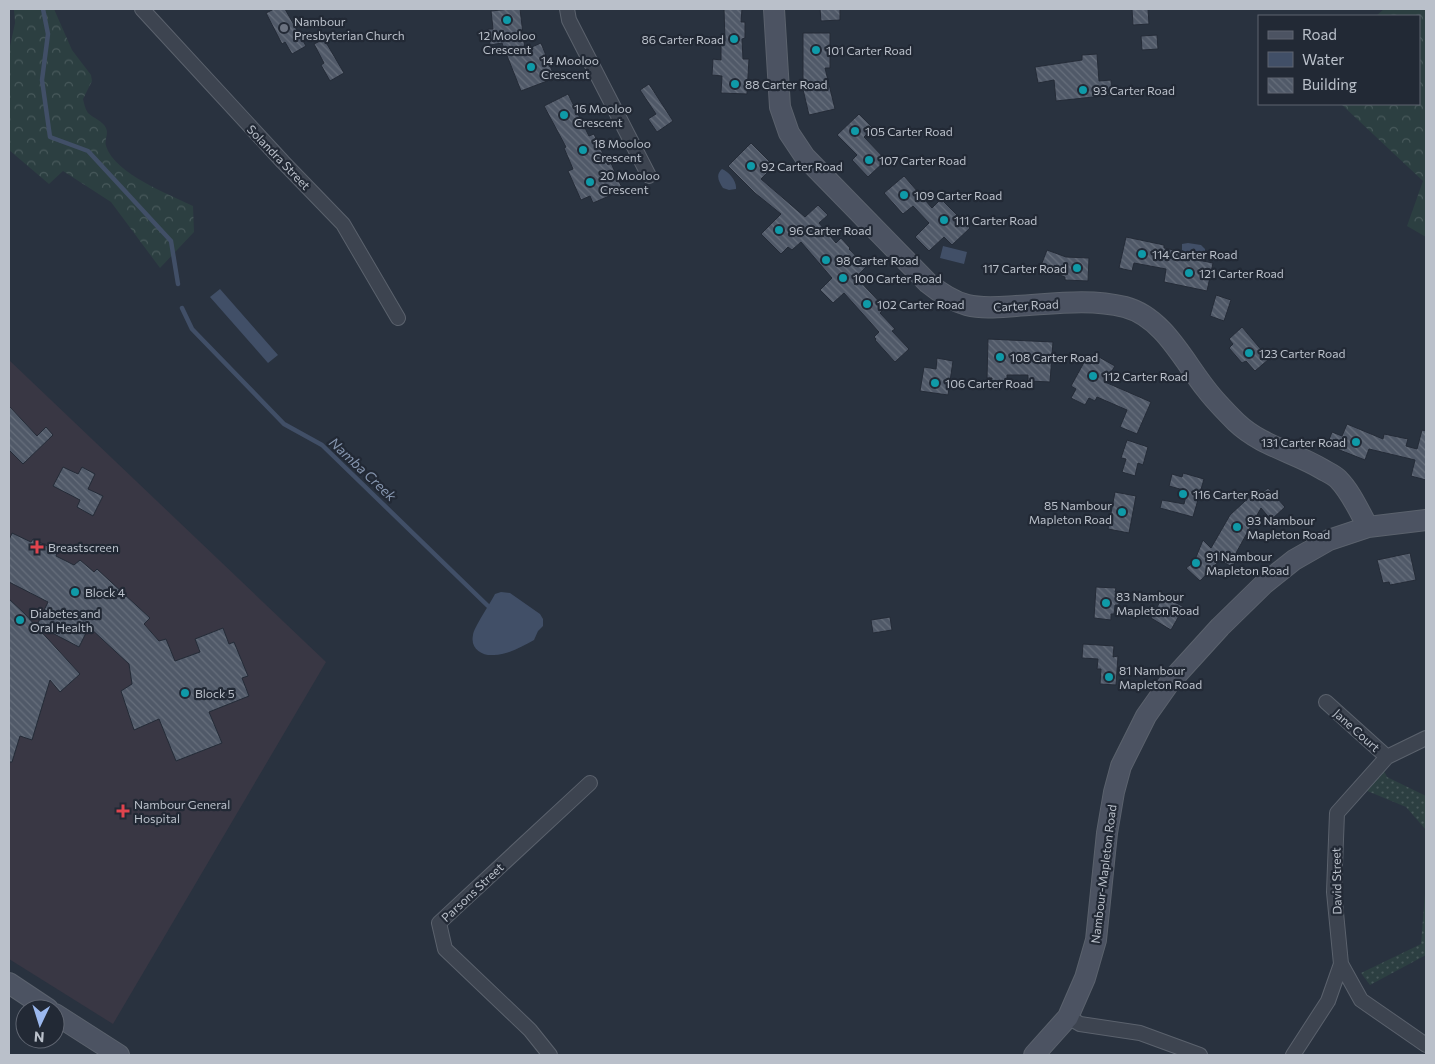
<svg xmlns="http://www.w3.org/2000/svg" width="1435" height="1064" font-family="Commissioner,sans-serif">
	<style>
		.medical { fill: #393744 }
		.green { fill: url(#green-dots) }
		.forest { fill: url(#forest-crowns) }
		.water { fill: #414f67 }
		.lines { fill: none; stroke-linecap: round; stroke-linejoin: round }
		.stream { stroke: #414f67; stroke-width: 4.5 }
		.building { fill: url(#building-back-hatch); stroke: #242b37 }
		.street-casing { stroke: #5b626d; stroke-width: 16 }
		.secondary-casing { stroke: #5b626d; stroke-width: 22 }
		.street { stroke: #3d4450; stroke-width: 14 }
		.secondary { stroke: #4c5362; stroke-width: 20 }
		.culture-dot { fill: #0f9aa8; stroke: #222935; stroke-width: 2 }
		.worship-dot { fill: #6b7280; stroke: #222935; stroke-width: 2 }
		.health-dot { fill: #e0444e; stroke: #222935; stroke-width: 2 }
		.labels { text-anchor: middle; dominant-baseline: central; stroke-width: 4.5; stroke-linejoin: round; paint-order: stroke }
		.poi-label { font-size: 12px; fill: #bac0ca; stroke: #222935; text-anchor: start }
		.street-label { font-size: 12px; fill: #bac0ca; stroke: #222935 }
		.water-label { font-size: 14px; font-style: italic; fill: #8595ae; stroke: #222935 }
	</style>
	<defs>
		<pattern id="green-dots" width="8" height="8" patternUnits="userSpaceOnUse" patternTransform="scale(1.25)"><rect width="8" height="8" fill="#2c3f41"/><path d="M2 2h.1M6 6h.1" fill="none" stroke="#48595b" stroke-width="1.8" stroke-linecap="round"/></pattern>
		<pattern id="forest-crowns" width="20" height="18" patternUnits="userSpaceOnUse" patternTransform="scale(1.25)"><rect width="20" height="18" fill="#2c3f41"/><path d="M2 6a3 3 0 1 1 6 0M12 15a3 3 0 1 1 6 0" fill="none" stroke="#48595b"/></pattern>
		<pattern id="building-back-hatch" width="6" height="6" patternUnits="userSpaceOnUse" patternTransform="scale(1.25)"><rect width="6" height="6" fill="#505968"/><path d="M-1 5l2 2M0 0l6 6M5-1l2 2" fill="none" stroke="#676f7c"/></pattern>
	</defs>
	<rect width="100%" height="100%" fill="#29323f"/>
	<path class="medical" d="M9,360L326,662L113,1024L9,959Z"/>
	<path class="green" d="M1382,767L1387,777L1426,796V830L1406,807L1360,788Z
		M1426,881V955L1370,985L1361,973L1421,944Z"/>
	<path class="forest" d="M14,9H54L72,50L91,75L92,81L83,99C84,103 85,109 88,113C93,118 103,121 106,128C109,134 104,140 106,146C115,174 169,194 193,206L194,232L160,268L111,202L63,171L49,184L9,150V51L15,23Z
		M1384,9H1426V237L1407,226L1423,181L1341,104H1419V16H1376Z"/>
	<path class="water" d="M722,169C729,172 737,181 736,189L729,190L723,188C719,182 715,175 722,169Z
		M1188,243L1201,245L1205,249V253C1197,257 1190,255 1182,250V244Z
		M943,246L967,252L964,264L940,258Z
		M220,289L278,355L268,363L210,297Z
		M501,592L510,593L540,614L543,619V626L538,631L534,640C523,646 508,655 494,655C482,656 470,649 473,635C474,627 490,604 495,594Z"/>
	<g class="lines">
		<path class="stream" d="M43,9L48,34L42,80L50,137L88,151L171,241L178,284
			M182,308L192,329L284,424L322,445L488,606"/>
	</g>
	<path class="building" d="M274,9H285L306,46L292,54L285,42L282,44L266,13Z
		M510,9H520L525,50L541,43L555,78L521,91L502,43L490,45L488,29H493L491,11Z
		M724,9H742L741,22H745V38L742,39L743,59H749L747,94L721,93L722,76L712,75L713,59L721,60V42L725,41Z
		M820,9H840V20L821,21Z
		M1132,9H1148L1149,24L1133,25Z
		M803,33H830V68H825L835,109L809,115L801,81H803Z
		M1157,35L1158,49L1142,50L1141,36Z
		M324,39L344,73L330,81L321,65L324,63L314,44Z
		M1097,54L1099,81L1111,80L1112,95L1056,101L1054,80L1038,83L1035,67L1082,60V55Z
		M649,84L673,121L657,132L648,119L656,114L640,90Z
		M568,94L589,136L594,134L608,165L611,163L623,190L593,203L590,196L581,200L568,171L573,169L564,148L566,147L544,106Z
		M859,114L873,128L864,137L886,160L868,177L852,160L857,155L837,135Z
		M751,143L774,166L761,179L805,217L818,205L828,215L819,223L836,243L841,238L850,248L849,249L866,267L856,277L885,308L880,313L895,329L892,331L909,349L895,362L875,340L876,339L874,337L879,332L844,293L833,303L820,290L832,278L801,242L792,250L788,247L781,254L761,234L781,214L755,193L728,166Z
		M904,176L932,208L941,199L970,228L952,245L944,237L929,251L915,237L929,223L913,206L903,214L884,193Z
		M1126,237L1164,245V248L1179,251L1178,256L1213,263L1207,291L1164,282L1166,269L1134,263L1132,271L1119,268Z
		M1047,250L1066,257L1089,258L1088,281L1065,280V277L1040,268Z
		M1216,295L1231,300L1224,321L1210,316Z
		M1242,327L1269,359L1255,371L1246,361L1242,363L1229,348L1233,344L1229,339Z
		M988,339L1053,342L1050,382L1028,381V375H1007V385L991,384L992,378H987Z
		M1087,357L1096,362L1099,357L1115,366L1105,382L1151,402L1137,434L1120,427L1127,410L1097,397L1095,401L1089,398L1085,405L1071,398L1076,389L1071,386Z
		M937,358L953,361L948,395L920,391L924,367L936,369Z
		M9,406L37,436L46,427L53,435L23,464L9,450Z
		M1347,424L1383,439L1384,434L1408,439L1406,446L1417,449L1422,430L1426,431V480L1411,476L1415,460L1369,449L1365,460L1327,445L1332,432L1342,436Z
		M1127,440L1148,447L1143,465L1138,463L1135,476L1122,472L1126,459L1121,458Z
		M63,467L78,474L82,467L95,474L88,489L103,496L93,516L77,507L80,500L53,486Z
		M1183,473L1204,479L1193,517L1160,508L1162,500L1184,504L1187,491L1169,486L1172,474L1182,477Z
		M1268,488L1285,507L1271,520L1261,508L1236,553L1240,555L1232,567L1220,560L1200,581L1186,568L1194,562L1203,540L1211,548L1230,515L1258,489L1262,493Z
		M1115,492L1136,496L1129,533L1108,529Z
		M12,533L31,542L33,539L58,551L56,556L74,565L80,560L94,572L97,569L150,618L144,624L159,641L166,639L175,661L200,652L195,639L223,628L229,644L234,642L248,676L242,678L249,696L209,712L222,743L176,761L159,719L134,730L121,691L132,684L129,664L89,627L79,647L37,625L48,602L9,582V540Z
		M1410,553L1416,580L1390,585L1389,582L1383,583L1377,560Z
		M1096,587L1116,588L1115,592L1120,593L1119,605H1115L1114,614H1111V620L1094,618Z
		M1163,596L1184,607L1171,630L1151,618Z
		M9,599L25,614L80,674L60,692L50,680L32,740L20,736L12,762H9Z
		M890,617L892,630L873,633L871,620Z
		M1083,644L1114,646L1113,657L1118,656L1116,685L1100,684L1101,669H1097L1098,659L1082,658Z"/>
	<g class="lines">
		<g class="street-casing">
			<path id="street" d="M142,9L283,162L343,224L398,318
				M567,9L569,20L649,176
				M1326,702L1387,757
				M1341,964L1361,1000L1426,1045
				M1068,1017L1080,1024L1140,1033L1200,1055
				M550,1055L530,1030L445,949L439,923L590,783
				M1293,1055L1328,1001L1341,964L1334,892L1337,813L1387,757L1426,738"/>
		</g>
		<g class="secondary-casing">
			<path id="secondary" d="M774,9L780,107L789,133L805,157L928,283C939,292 952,301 967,305C983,309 1000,307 1016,306C1052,304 1089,298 1125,307C1163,317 1183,360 1206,389C1215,401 1226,412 1236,422C1261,446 1294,452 1322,469C1327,472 1334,475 1338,479C1351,492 1359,511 1368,527
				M9,983L48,1009
				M55,1014L119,1055
				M1034,1055L1068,1017L1085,978L1096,940L1107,833L1114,792L1121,766L1146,716L1170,682L1220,627L1264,584L1294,560L1329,540L1368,527L1426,520"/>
		</g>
		<use href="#street" class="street"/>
		<use href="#secondary" class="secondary"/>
	</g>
	<g class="culture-dot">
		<circle cx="507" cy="20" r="5"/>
		<circle cx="734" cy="39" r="5"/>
		<circle cx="816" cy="50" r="5"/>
		<circle cx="531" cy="67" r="5"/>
		<circle cx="735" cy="84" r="5"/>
		<circle cx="1083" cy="90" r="5"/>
		<circle cx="564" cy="115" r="5"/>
		<circle cx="855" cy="131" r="5"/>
		<circle cx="583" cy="150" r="5"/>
		<circle cx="869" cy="160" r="5"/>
		<circle cx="751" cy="166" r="5"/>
		<circle cx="590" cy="182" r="5"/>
		<circle cx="904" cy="195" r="5"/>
		<circle cx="944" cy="220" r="5"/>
		<circle cx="779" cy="230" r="5"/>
		<circle cx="1142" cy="254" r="5"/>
		<circle cx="826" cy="260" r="5"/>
		<circle cx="1077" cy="268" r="5"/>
		<circle cx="1189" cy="273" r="5"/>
		<circle cx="843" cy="278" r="5"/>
		<circle cx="867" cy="304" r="5"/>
		<circle cx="1249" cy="353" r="5"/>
		<circle cx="1000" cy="357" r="5"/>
		<circle cx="1093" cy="376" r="5"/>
		<circle cx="935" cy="383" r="5"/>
		<circle cx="1356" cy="442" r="5"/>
		<circle cx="1183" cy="494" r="5"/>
		<circle cx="1122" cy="512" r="5"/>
		<circle cx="1237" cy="527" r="5"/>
		<circle cx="1196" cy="563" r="5"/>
		<circle cx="75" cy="592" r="5"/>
		<circle cx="1106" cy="603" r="5"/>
		<circle cx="20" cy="620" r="5"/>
		<circle cx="1109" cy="677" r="5"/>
		<circle cx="185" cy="693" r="5"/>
	</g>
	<circle class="worship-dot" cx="284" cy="28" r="5"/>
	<g class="health-dot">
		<path d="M34.5 539.5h5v5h5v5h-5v5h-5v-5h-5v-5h5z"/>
		<path d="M120.5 803.5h5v5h5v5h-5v5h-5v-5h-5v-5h5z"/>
	</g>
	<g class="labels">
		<g class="poi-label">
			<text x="294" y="21">Nambour<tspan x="294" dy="14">Presbyterian Church</tspan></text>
			<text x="507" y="35" text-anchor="middle">12 Mooloo<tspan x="507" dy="14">Crescent</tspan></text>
			<text x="724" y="39" text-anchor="end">86 Carter Road</text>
			<text x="826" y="50">101 Carter Road</text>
			<text x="541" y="60">14 Mooloo<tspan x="541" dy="14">Crescent</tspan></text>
			<text x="745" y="84">88 Carter Road</text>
			<text x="1093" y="90">93 Carter Road</text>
			<text x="574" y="108">16 Mooloo<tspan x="574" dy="14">Crescent</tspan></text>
			<text x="865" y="131">105 Carter Road</text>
			<text x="593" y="143">18 Mooloo<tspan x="593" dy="14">Crescent</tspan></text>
			<text x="879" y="160">107 Carter Road</text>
			<text x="761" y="166">92 Carter Road</text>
			<text x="600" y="175">20 Mooloo<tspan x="600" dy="14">Crescent</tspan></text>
			<text x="914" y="195">109 Carter Road</text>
			<text x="954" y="220">111 Carter Road</text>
			<text x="789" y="230">96 Carter Road</text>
			<text x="1152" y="254">114 Carter Road</text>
			<text x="836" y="260">98 Carter Road</text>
			<text x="1067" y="268" text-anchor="end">117 Carter Road</text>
			<text x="1199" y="273">121 Carter Road</text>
			<text x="853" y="278">100 Carter Road</text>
			<text x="877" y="304">102 Carter Road</text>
			<text x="1259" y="353">123 Carter Road</text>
			<text x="1010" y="357">108 Carter Road</text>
			<text x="1103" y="376">112 Carter Road</text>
			<text x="945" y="383">106 Carter Road</text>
			<text x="1346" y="442" text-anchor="end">131 Carter Road</text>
			<text x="1193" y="494">116 Carter Road</text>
			<text x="1112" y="505" text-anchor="end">85 Nambour<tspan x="1112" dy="14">Mapleton Road</tspan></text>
			<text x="1247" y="520">93 Nambour<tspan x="1247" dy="14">Mapleton Road</tspan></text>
			<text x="48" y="547">Breastscreen</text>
			<text x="1206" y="556">91 Nambour<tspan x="1206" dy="14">Mapleton Road</tspan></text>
			<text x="85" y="592">Block 4</text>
			<text x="1116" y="596">83 Nambour<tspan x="1116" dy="14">Mapleton Road</tspan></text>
			<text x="30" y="613">Diabetes and<tspan x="30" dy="14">Oral Health</tspan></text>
			<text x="1119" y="670">81 Nambour<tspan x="1119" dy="14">Mapleton Road</tspan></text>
			<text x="195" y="693">Block 5</text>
			<text x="134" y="804">Nambour General<tspan x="134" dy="14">Hospital</tspan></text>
		</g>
		<g class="street-label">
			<text transform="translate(279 157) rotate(46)">Solandra Street</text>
			<text transform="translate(1026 305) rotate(-3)">Carter Road</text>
			<text transform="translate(1357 730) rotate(42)">Jane Court</text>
			<text transform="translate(1103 874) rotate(-83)">Nambour-Mapleton Road</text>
			<text transform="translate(1336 881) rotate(-91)">David Street</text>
			<text transform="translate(472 892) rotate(-43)">Parsons Street</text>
		</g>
		<g class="water-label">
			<text transform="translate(363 469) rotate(43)">Namba Creek</text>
		</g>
	</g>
	<rect width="1435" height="1064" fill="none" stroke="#bac0ca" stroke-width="20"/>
	<rect x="1258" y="15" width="162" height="90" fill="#222935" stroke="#5f6571"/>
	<rect x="1268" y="31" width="25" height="8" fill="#4c5362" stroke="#5f6571"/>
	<text x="1302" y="40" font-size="15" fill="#bac0ca">Road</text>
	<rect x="1268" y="52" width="25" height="15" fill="#414f67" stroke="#5f6571"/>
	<text x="1302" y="65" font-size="15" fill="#bac0ca">Water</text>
	<rect x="1268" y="78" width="25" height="15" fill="url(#building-back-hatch)" stroke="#5f6571"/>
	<text x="1302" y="90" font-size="15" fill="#bac0ca">Building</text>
	<g transform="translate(40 1024) rotate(184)"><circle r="24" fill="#222935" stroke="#5f6571"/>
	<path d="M0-4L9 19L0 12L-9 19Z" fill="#9bb8ee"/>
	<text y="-8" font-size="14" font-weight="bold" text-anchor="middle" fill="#bac0ca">N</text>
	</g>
</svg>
